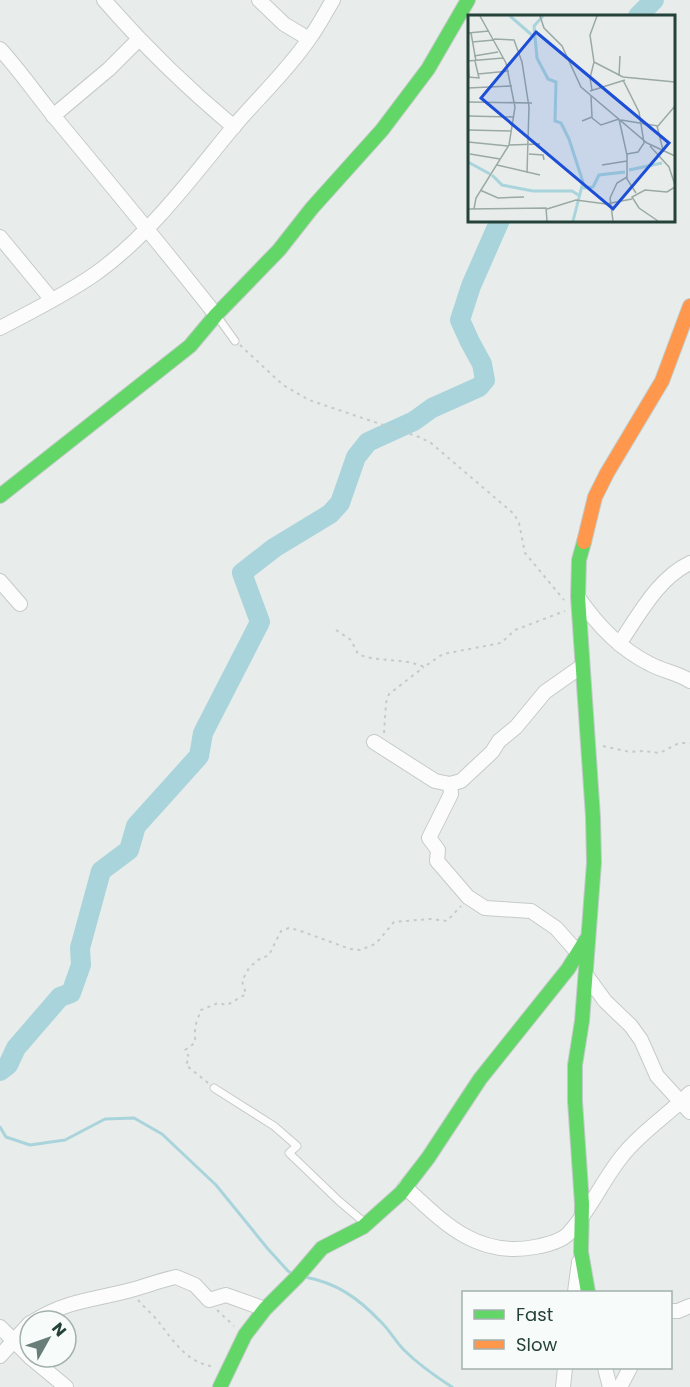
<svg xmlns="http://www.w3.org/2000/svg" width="690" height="1387" viewBox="0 0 690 1387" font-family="Poppins,sans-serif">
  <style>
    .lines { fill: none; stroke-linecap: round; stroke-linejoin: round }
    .stream { stroke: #a9d4db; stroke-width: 3 }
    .river { stroke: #a9d4db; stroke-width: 20 }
    .lane-casing { stroke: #c5cac8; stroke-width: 9 }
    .street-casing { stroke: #c5cac8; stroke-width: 16 }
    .fast-casing { stroke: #c3cbc8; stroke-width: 16 }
    .slow-casing { stroke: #c3cbc8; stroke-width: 16 }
    .path { stroke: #c3ccca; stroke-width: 2; stroke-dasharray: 3 4.5; stroke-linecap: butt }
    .lane { stroke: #fcfcfc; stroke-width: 7 }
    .street { stroke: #fcfcfc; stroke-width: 14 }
    .fast { stroke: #63d668; stroke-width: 14 }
    .slow { stroke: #ff974d; stroke-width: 14 }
    .inset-river { fill: none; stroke: #a9d4db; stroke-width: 3 }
    .inset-road { fill: none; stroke: #9aa9a4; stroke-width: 1.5 }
    .view { fill: #1d4ed8; fill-opacity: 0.15; stroke: #1d4ed8; stroke-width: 3 }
    .inset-edge { fill: none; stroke: #24423a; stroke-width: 3 }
  </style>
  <rect width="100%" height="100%" fill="#e8edeb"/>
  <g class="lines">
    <g class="stream">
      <path d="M0,1127L6,1137L30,1145L65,1140L105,1119L134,1118L162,1134L216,1185L268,1249L288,1271L293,1274"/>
      <path d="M305,1277C337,1283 358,1298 380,1321C389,1329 395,1341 404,1350C418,1364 435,1376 452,1387"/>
    </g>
    <g class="river">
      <path d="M638,16L654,0"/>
      <path d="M0,1071L8,1065L16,1048L60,997L71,993L81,965L80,948L101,871L129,850L136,826L199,756L203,733L260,622L242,573L274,548L330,514L340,503L356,457L368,442L414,421L432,408L479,387L485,380L482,364L470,342L460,320L471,286L500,220"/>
    </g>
    <defs>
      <g id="lane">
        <path d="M217,316L235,341"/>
        <path d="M214,1088L274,1126L297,1146L289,1153L339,1201L365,1223"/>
      </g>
      <g id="street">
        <path d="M104,0C144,46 187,88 234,127"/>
        <path d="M259,0L284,24L309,39"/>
        <path d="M0,49C21,72 38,97 57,120C111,185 164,249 216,315"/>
        <path d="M53,116L109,69L138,40"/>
        <path d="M0,237L52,300"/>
        <path d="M0,328C32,311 65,295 95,274C150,235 192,177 235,125C259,97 288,70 309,39C318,27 325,13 333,0"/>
        <path d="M0,581L20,604"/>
        <path d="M578,597C597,625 620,649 650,664C663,671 678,673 690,681"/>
        <path d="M619,644C639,615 658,578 690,563"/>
        <path d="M374,742L435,781L450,784L461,781L492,752L499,741L516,727L545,692L582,666"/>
        <path d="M450,784L451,794L429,838L438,850L437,861L468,897L485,908L531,911L556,928L579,954"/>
        <path d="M586,975L605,1001L631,1026L641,1040L657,1076L690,1112"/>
        <path d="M405,1187C444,1223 477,1258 535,1247C546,1245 560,1242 568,1234C590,1211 603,1179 623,1155C642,1131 668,1115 690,1093"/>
        <path d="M575,1292L579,1262"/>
        <path d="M670,1311H678L690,1306"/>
        <path d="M34,1321C68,1300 94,1300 131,1290C146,1286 161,1280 176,1277L195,1285L209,1300L226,1295L265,1309"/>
        <path d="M0,1327L30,1357"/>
        <path d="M0,1356L30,1323"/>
        <path d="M30,1357L66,1387"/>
        <path d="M605,1368L610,1387"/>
        <path d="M563,1387L565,1368"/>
        <path d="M620,1387L630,1368"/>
      </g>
      <g id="fast">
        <path d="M0,496L190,346L216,315L279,250L312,208L382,130L428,69L468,0"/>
        <path d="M584,542L579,560L578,597L593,817L594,863L582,1021L575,1065V1101L582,1204L581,1252L588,1292"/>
        <path d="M220,1387L245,1335L265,1309L298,1276L322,1248L363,1227L401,1193L428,1158L480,1079L568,969L586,940"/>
      </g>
      <path id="slow" d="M584,542L595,497L607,473L662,381L690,306"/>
    </defs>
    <use href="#lane" class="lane-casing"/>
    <use href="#street" class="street-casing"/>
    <use href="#fast" class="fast-casing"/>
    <use href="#slow" class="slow-casing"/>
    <g class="path">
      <path d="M240,345L283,385L309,400L419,437L431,443L514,514L519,523L525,553L564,600"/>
      <path d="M336,630L351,640L358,654C378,663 403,657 424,667L443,654L501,643L515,630L565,611"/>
      <path d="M384,733L386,703L389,694L424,667"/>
      <path d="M603,746L630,752L643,751L660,753L679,743H690"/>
      <path d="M208,1083L186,1065L189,1057L185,1050C197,1042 195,1043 195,1030C195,1024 199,1016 201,1010L218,1003L227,1005L246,994L242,981L249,968L258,960L269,955L281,931L289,928L298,930L350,949L360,950L373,945L379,940L394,922L429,919L447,921L461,906"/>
      <path d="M138,1300C144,1307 152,1314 158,1321C174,1342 187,1363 215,1367"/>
      <path d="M217,1310L234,1326"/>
    </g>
    <use href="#lane" class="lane"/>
    <use href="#street" class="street"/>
    <use href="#fast" class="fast"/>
    <use href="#slow" class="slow"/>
  </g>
  <g transform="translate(468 15)">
    <rect width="207" height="207" fill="#e8edeb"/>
    <path class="inset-river" d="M42,1L65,21M75,1L66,11L69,43L80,64L88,67L87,106L93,108L101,124L115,167L105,206M0,147L22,159M161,155L194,148M24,160L34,170L65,176H104L112,181M115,173L125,172L131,160L157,157"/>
    <path class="inset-road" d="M72,1L76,13L94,31L113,72L179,128L207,141M0,18L21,16M3,18L8,46M26,24L46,25L54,47L61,92L59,158M4,27L26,25M6,41L30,37M126,47L155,62L207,67M10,59L41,56M151,61L152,41M0,62L11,63L7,46M1,62L0,46L35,43M155,65L171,97L176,128L170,137L159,139M0,73L44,71M124,75L122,63L126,47L122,20L129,1M122,76L157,65M0,87L64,88M0,101L46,102M124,103L133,110L151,104M151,104L159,140V164L168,178M153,105L190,111L207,91M114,106L124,102L123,81M189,111L195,135M0,115L43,116M0,127L40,131M41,130L72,129M182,131L201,152L207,170M2,139L32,144M61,139L75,140L76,145M29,150L72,160M134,150L159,146M12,175L30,183L56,182M0,194L78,193L79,206M6,194L8,183L41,130L47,92L38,48L12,1M79,194L108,185L138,189L164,184M145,206L142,183L149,168L159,162M190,206L171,193L164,182L177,175L199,177L207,172"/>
    <path class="view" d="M68,17L201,128L145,194L13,83Z"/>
    <rect width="207" height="207" class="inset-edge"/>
  </g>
  <rect x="462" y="1291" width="210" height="78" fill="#f7fbf9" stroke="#a3b1ad" stroke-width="1.5"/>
  <rect x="474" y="1310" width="30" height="9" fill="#63d668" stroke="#a3b1ad" stroke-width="1.5"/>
  <text x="516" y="1321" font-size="18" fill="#24423a">Fast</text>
  <rect x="474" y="1340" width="30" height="9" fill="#ff974d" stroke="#a3b1ad" stroke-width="1.5"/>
  <text x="516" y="1351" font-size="18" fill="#24423a">Slow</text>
  <g transform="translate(48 1339) rotate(50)"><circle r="28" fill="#f7fbf9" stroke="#a3b1ad" stroke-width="1.5"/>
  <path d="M0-4.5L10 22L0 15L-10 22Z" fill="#697e78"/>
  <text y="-9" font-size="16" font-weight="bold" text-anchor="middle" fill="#24423a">N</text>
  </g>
</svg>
